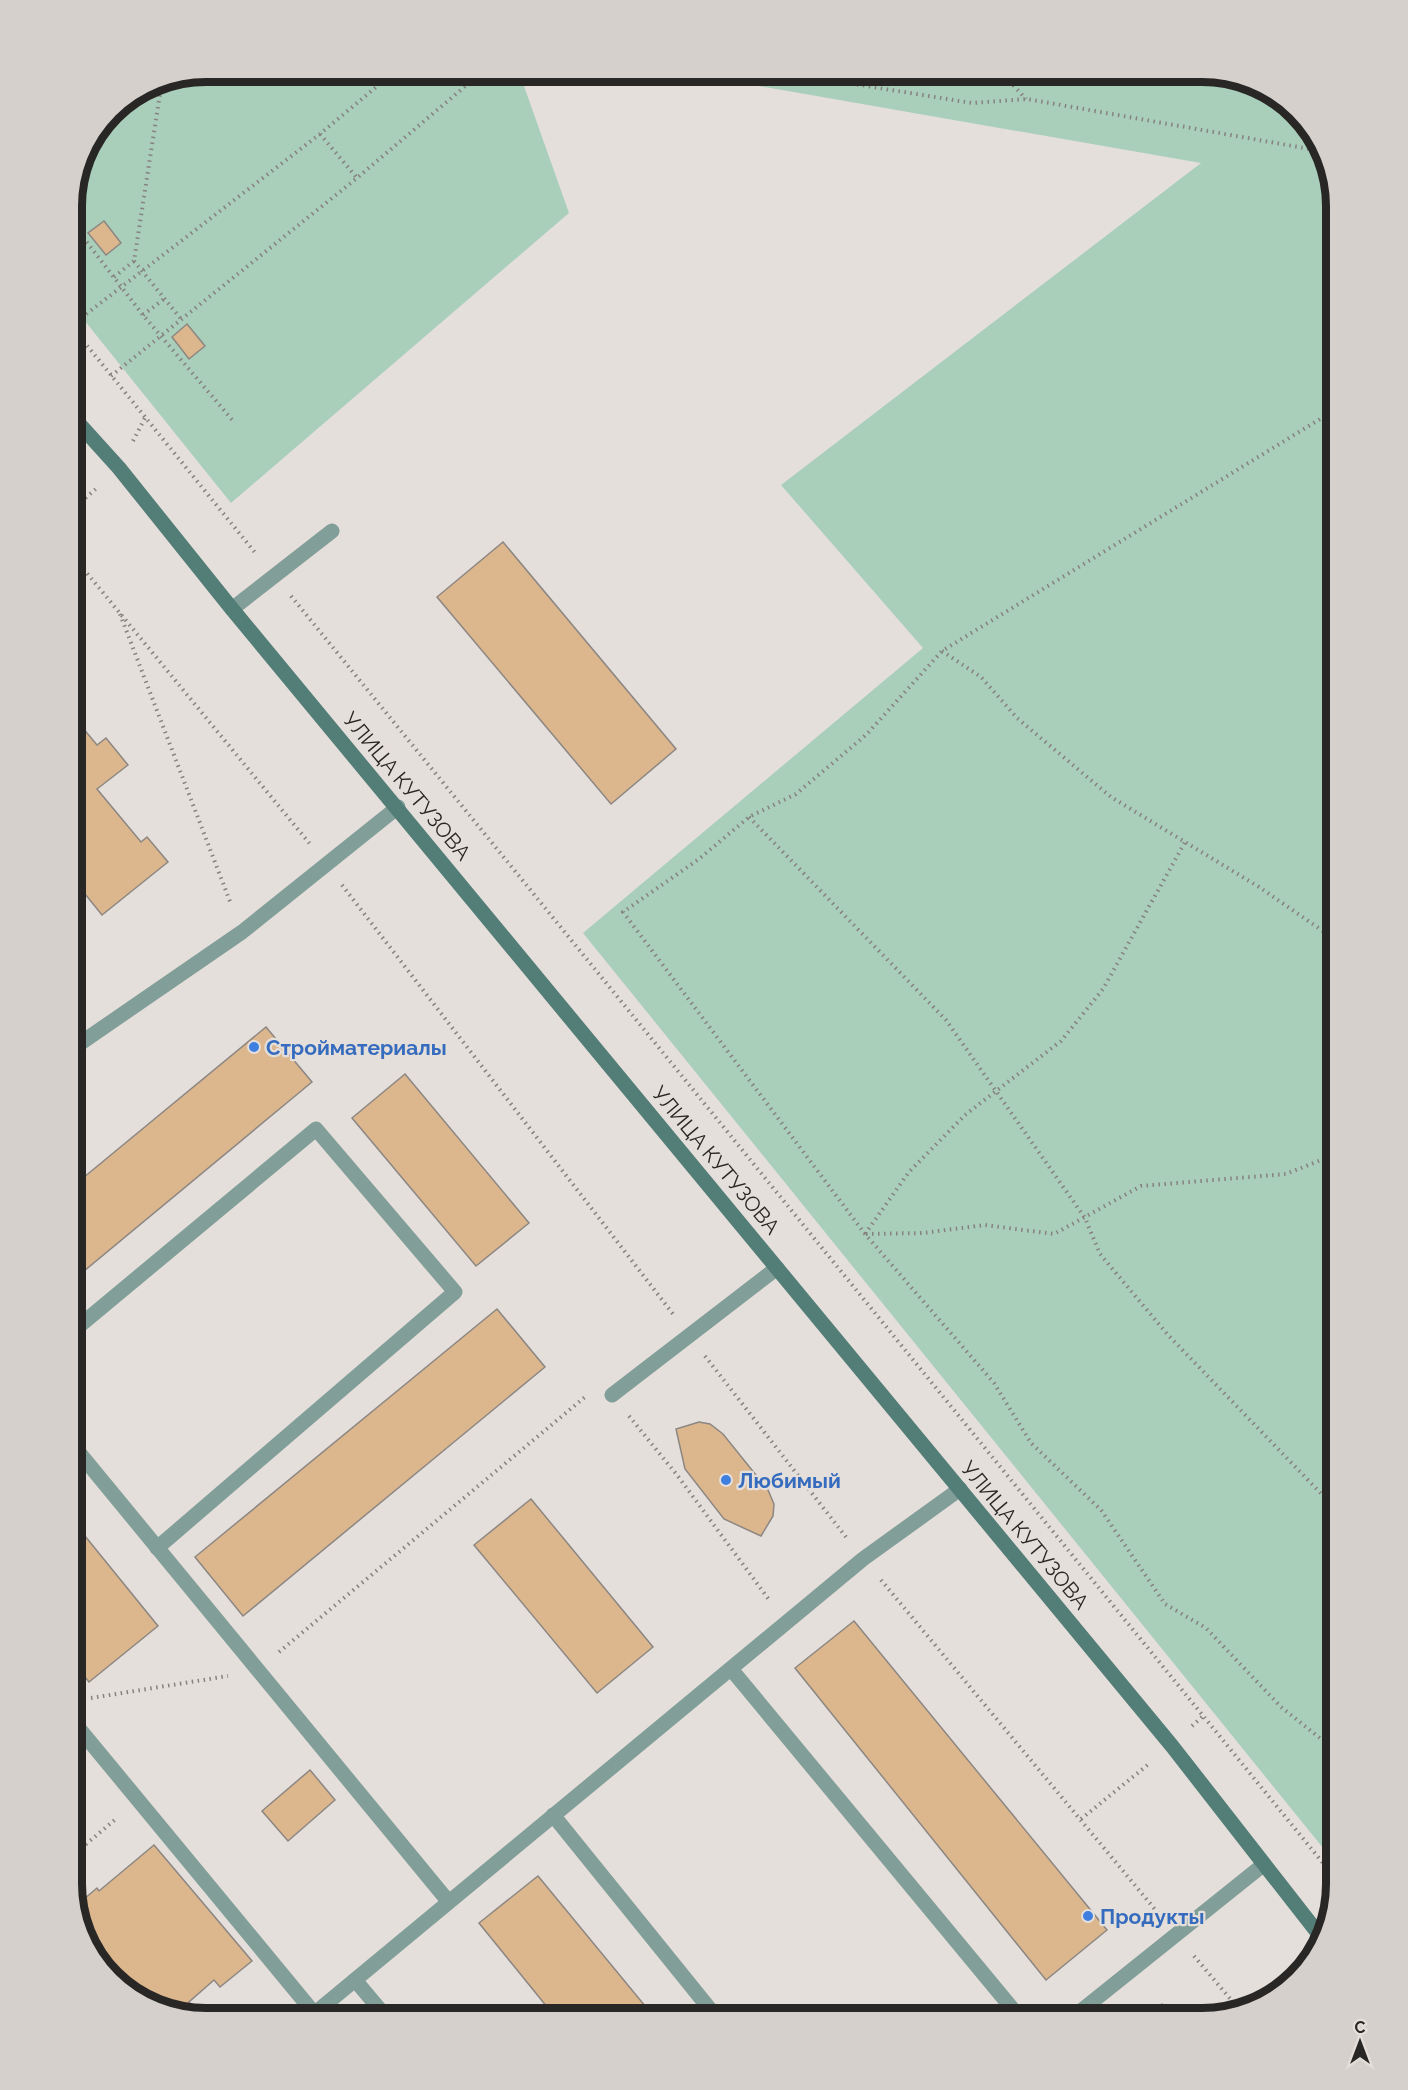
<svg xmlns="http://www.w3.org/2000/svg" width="1408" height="2090" viewBox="0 0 1408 2090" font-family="Raleway,sans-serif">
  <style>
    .green { fill: #a9cfba }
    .building { fill: #dcb68d; stroke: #8c8783; stroke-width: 1.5 }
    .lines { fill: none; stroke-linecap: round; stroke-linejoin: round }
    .path { stroke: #86827f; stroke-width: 4; stroke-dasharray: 1.5 4.5; stroke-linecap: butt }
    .lane { stroke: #829e99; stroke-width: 15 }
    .secondary { stroke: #537d77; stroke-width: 15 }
    .shop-dot { fill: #3f7fe0; stroke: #e5dfdb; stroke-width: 2 }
    .labels { text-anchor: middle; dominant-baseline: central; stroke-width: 4.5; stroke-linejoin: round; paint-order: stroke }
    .street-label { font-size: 21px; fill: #292725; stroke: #e5dfdb }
    .shop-label { font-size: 21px; font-weight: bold; fill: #366cbe; stroke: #e5dfdb; text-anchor: start }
    .rim { fill: none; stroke: #292725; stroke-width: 8 }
  </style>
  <rect width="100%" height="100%" fill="#e5dfdb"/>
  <g class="green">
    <path d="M207,72H519L569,213L231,503L72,305V198L82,155L112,111L156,82Z"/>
    <path d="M678,72H1210L1269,90L1318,140L1336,207V1864L583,933L923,648L781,485L1201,163Z"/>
  </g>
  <g class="building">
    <path d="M104,221L121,243L106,255L88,233Z"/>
    <path d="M187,324L205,346L189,359L172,337Z"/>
    <path d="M503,542L676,749L611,804L437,597Z"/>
    <path d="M72,715L97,745L106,738L128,765L97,789L141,842L147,837L168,862L102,915L72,878Z"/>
    <path d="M266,1027L312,1082L72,1281V1187Z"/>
    <path d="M405,1074L529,1223L476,1266L352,1118Z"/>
    <path d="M497,1309L545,1367L243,1616L195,1557Z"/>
    <path d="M699,1422L710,1424L723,1434L768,1490L774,1504L773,1516L761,1536L724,1519L685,1469L676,1429Z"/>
    <path d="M531,1499L653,1647L597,1693L474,1545Z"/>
    <path d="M72,1520L158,1626L89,1682L72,1661Z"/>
    <path d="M854,1621L1107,1930L1046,1980L795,1668Z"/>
    <path d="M310,1770L335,1800L288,1841L262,1811Z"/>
    <path d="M154,1845L252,1961L220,1987L214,1980L189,2002L191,2005L183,2012L132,1995L89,1944L94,1940L84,1928L78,1904L97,1888L99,1891Z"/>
    <path d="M538,1876L655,2018H556L479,1923Z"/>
    <path d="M1162,2004L1174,2018H1144Z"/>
  </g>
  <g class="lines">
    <g class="path">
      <path d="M780,72L972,103L1027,99L1321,151"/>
      <path d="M1001,72L1026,99"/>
      <path d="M320,134L357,178"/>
      <path d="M72,223L143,315L234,422"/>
      <path d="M134,261L181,319"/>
      <path d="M114,277L134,261L162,81"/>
      <path d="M143,315L164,299"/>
      <path d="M72,325L320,134L394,72"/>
      <path d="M72,327L257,555"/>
      <path d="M111,376L357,178L482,72"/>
      <path d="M1325,416L942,651L867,734L796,794L749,817L699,859L623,912L865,1234L994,1383L1031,1443L1101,1510L1165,1604L1206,1628L1281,1707L1336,1751"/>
      <path d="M133,441L145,418"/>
      <path d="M1336,456L1325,416L1336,322"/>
      <path d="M72,510L98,487"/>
      <path d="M72,555L310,844"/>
      <path d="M291,596L1336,1879"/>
      <path d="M120,614L231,904"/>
      <path d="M942,651L981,677L1017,718L1111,797L1259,887L1336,940"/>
      <path d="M749,817L946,1020L1085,1218L1100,1254L1168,1335L1336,1509"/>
      <path d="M342,885L673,1314"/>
      <path d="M865,1234L909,1172L965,1115L1061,1041L1103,989L1185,842"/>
      <path d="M866,1234L923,1233L985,1225L1054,1234L1141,1186L1286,1174L1336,1154"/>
      <path d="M705,1356L846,1537"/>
      <path d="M629,1416L677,1475L770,1601"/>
      <path d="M881,1580L1158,1913"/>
      <path d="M279,1652L585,1397"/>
      <path d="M91,1698L228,1676"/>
      <path d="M1192,1726L1203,1716"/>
      <path d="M1081,1819L1150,1763"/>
      <path d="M72,1856L117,1818"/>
      <path d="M1194,1956L1238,2008"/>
    </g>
    <g class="lane">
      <path d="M232,609L332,531"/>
      <path d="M72,1049L242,932L398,807"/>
      <path d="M72,1332L316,1129L455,1292L157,1548"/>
      <path d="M612,1395L777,1268"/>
      <path d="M72,1444L448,1901"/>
      <path d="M731,1669L1020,2018"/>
      <path d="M72,1720L314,2013"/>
      <path d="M553,1815L717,2018"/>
      <path d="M355,1980L387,2018"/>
      <path d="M309,2018L863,1559L960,1489"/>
      <path d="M1072,2018L1263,1865"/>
    </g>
    <path class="secondary" d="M72,416L119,468L232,609L1172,1746L1321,1937"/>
  </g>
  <g class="shop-dot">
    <circle cx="254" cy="1047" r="6"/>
    <circle cx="726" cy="1480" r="6"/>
    <circle cx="1088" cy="1916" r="6"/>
  </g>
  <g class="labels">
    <g class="street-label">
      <text transform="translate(407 786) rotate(50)">УЛИЦА КУТУЗОВА</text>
      <text transform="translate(716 1160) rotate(50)">УЛИЦА КУТУЗОВА</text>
      <text transform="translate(1025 1535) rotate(50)">УЛИЦА КУТУЗОВА</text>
    </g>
    <g class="shop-label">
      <text x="266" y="1047">Стройматериалы</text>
      <text x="738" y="1480">Любимый</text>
      <text x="1100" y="1916">Продукты</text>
    </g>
  </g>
  <path d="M0 0H1408V2090H0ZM206 82H1202A124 124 0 0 1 1326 206V1884A124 124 0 0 1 1202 2008H206A124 124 0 0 1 82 1884V206A124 124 0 0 1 206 82Z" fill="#d6d0cc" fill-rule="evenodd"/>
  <path class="rim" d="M206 82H1202A124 124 0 0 1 1326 206V1884A124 124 0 0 1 1202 2008H206A124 124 0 0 1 82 1884V206A124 124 0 0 1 206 82Z"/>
  <g transform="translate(1360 2042)" stroke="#e5dfdb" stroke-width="4.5" paint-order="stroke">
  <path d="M0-4.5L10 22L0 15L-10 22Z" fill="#292725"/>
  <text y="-9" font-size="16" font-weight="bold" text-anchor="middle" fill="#292725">С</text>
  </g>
</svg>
